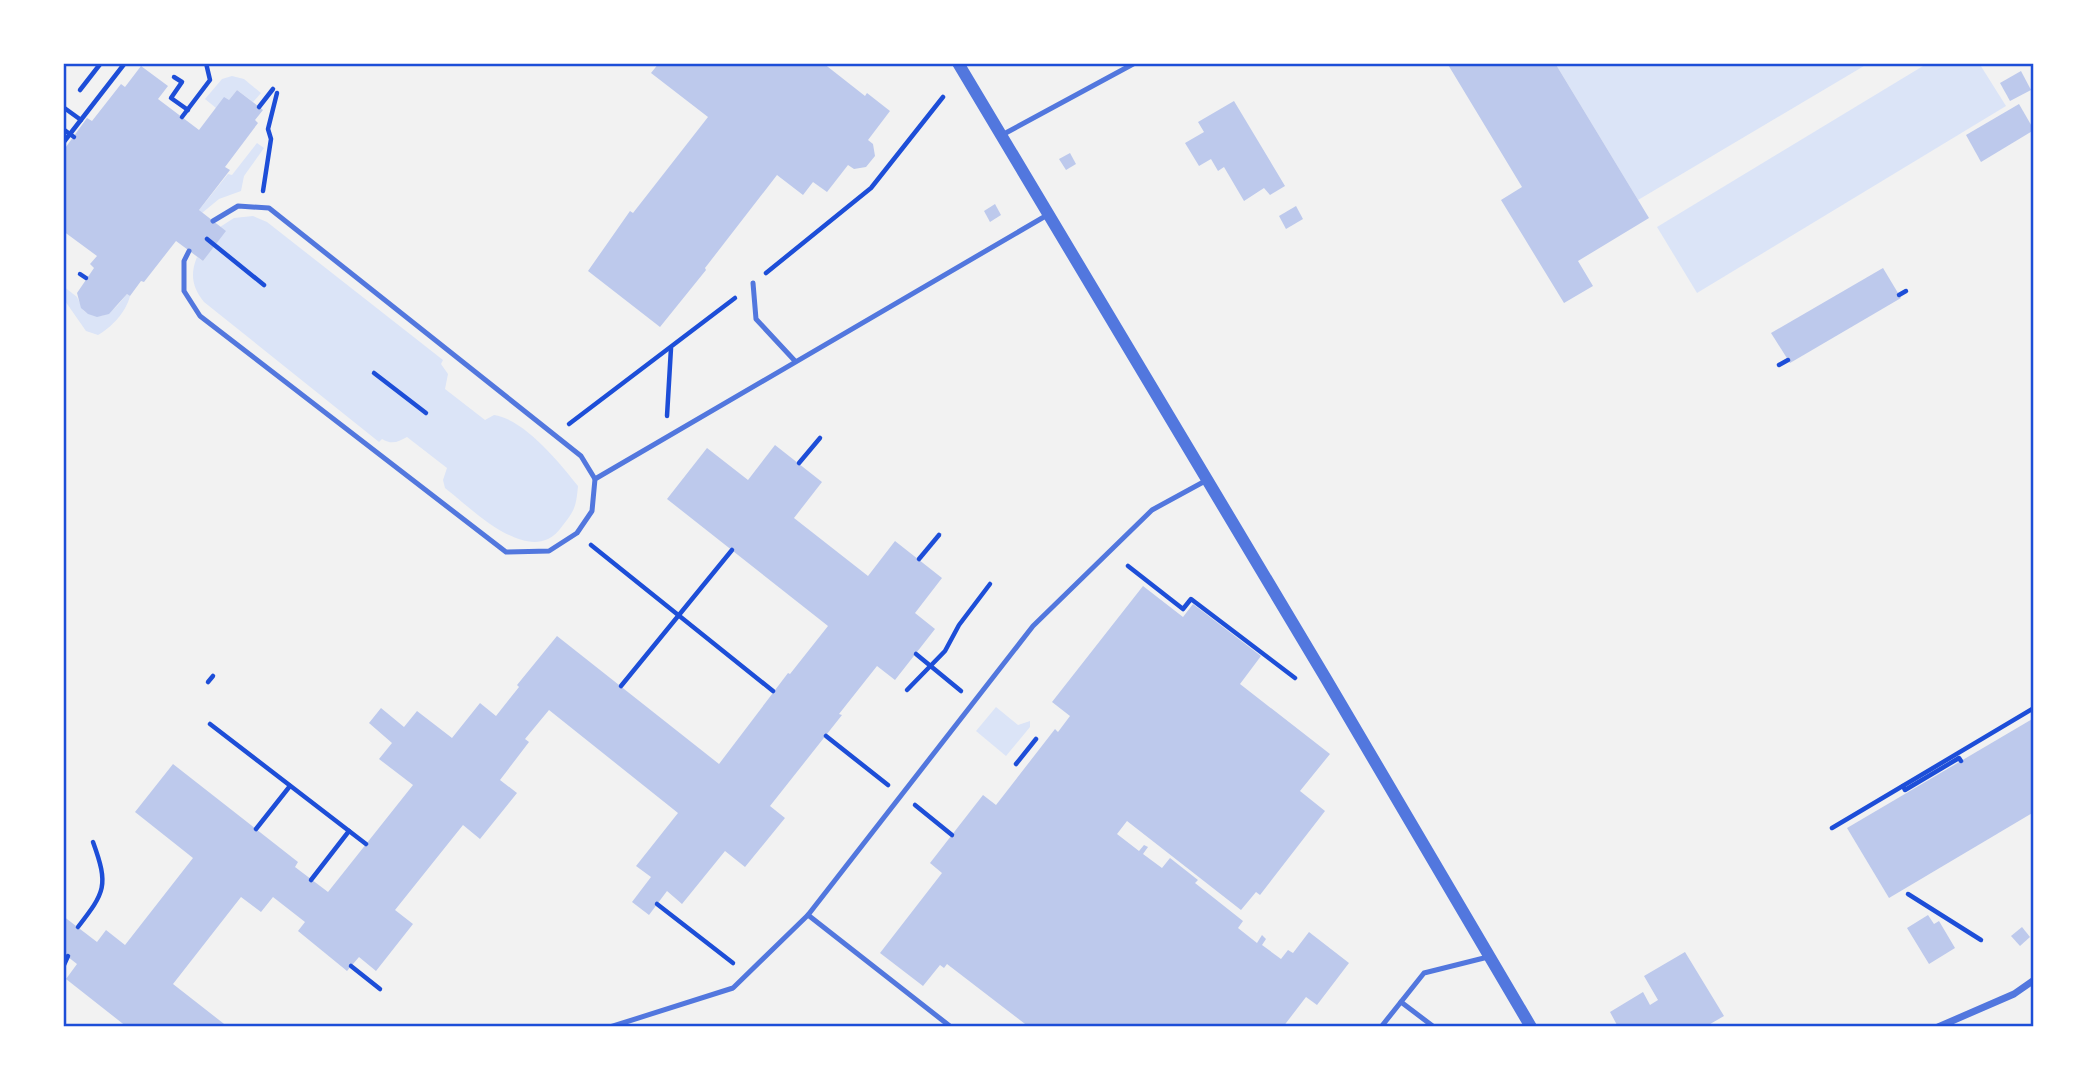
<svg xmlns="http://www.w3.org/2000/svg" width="2097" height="1090" viewBox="0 0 2097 1090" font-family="'PT Serif',serif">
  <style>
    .green { fill: #dbe4f7 }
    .building { fill: #bdc9ec }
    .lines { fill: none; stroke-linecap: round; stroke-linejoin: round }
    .path { stroke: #1d4ed8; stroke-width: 4.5 }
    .service { stroke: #5277de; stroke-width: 5 }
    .minor { stroke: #5277de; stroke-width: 7 }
    .tertiary { stroke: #5277de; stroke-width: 12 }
    .neatline { fill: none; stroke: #1d4ed8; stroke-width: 2.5 }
  </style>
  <rect width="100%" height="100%" fill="#f2f2f2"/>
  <g class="green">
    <path d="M1555,63H1869L1638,200Z"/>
    <path d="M1928,63H1979L2006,106L1697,293L1657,227Z"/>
    <path d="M232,76L244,79L261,93L253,102L237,90L229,100L216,108L205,99L222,79Z"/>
    <path d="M257,143L264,148L244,176L241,191L219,199L202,213L199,210L228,174L232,175Z"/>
    <path d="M253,216L267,222L443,360L441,364L448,374L445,389L485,420L494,415C524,419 560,463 578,486C576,509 574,511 560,529C529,568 471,508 445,488L443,480L447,468L407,437C398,442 392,445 382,439L379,442L204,302C192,287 190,274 197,257L203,261L225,231L220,227L234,218Z"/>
    <path d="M63,286L77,297L84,311C104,324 115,309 127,294L130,296C126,312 112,327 98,335L86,331L63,298Z"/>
    <path d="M996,707L1018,725L1030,721V727L1006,756L976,731Z"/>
  </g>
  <g class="building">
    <path d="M659,63H823L865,96L867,93L890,111L868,140L873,144L875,156L866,167L854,169L848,165L827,192L813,182L803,195L777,175L705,268L706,270L660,327L588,271L630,211L633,213L708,117L651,73Z"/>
    <path d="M1447,63H1555L1649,218L1578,261L1593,286L1564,303L1501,200L1522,187Z"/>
    <path d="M141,66L168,86L158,99L199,130L224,97L229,100L237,90L263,110L255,120L258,123L225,167L230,170L199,210L226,231L203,261L176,241L144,282L141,281L130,296L127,294L109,314L97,317L88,314L81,308L77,293L94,268L90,264L97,256L63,231V151L87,118L92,121L121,84L125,87Z"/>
    <path d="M2021,71L2031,90L2010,101L2000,83Z"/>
    <path d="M1234,101L1285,186L1270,195L1264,188L1244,201L1224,167L1218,171L1211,159L1199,166L1185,143L1204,132L1198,122Z"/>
    <path d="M2019,104L2034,130L1981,162L1966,135Z"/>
    <path d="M1070,153L1076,164L1066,170L1059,159Z"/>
    <path d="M995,204L1001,215L990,222L984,211Z"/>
    <path d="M1296,206L1303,219L1286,229L1279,216Z"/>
    <path d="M1883,268L1901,298L1790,363L1771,333Z"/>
    <path d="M775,445L822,482L794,518L868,576L895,541L942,578L915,613L935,629L895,680L877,666L839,714L842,715L770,806L785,818L745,867L725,851L682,904L667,891L649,915L632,902L651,877L636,866L678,813L549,710L525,739L529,742L500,780L517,793L480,839L463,825L395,910L413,924L376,971L359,957L347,971L298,931L305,922L273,897L261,912L241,897L173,984L228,1027H127L66,979L77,964L63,953V916L97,942L106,930L125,945L193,858L135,812L173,764L298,862L295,867L328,892L413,785L379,759L392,743L369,723L381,708L404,727L417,711L452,738L480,703L496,716L519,687L517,685L557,636L719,764L788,673L790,674L828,626L667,499L707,448L748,480Z"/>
    <path d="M1143,586L1183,617L1193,604L1261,656L1240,684L1330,754L1300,791L1325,811L1260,895L1256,892L1241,910L1127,821L1117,834L1139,851L1144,845L1148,847L1143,854L1162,868L1170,858L1198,880L1195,883L1243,921L1238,928L1257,943L1262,935L1266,939L1262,945L1281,959L1288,950L1293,953L1309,932L1349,963L1317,1005L1306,997L1283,1027H1029L947,964L944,968L940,965L923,986L880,953L942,873L930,863L983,795L996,805L1055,729L1058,732L1070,716L1052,702Z"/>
    <path d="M2034,718V812L1889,898L1847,828Z"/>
    <path d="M1928,915L1934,924L1939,921L1955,948L1929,964L1907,928Z"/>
    <path d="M2022,927L2030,937L2020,946L2011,936Z"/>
    <path d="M1685,952L1724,1016L1705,1027H1613L1617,1025L1610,1012L1643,992L1650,1005L1658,1000L1644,976Z"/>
  </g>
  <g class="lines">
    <g class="path">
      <path d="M174,77L182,82L171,98L188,110"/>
      <path d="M80,90L101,63"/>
      <path d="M63,107L81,120"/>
      <path d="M259,107L273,89"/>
      <path d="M182,117L210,80L206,63"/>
      <path d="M63,129L74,137"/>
      <path d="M63,143L125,63"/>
      <path d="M263,191L271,139L268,129L277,93"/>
      <path d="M207,239L264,285"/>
      <path d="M766,273L871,188L943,97"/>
      <path d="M80,274L86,278"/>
      <path d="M1899,295L1906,291"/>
      <path d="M1779,365L1788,360"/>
      <path d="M374,373L426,413"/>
      <path d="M667,416L671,348"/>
      <path d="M569,424L735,298"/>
      <path d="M799,463L820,438"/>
      <path d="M591,545L773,691"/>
      <path d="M919,559L939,535"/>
      <path d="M1128,566L1183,609L1191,599L1295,678"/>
      <path d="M916,654L961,691"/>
      <path d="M208,682L213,676"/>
      <path d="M621,686L732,550"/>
      <path d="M907,690L945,651L959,625L990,584"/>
      <path d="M210,724L366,844"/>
      <path d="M826,736L888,785"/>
      <path d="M1016,764L1036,739"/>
      <path d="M1903,786L1905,790L1959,758L1961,761"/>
      <path d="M915,805L952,835"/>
      <path d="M1832,828L2034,708"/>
      <path d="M256,829L290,786"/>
      <path d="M311,880L349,831"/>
      <path d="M1908,894L1981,940"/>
      <path d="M657,904L733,963"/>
      <path d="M78,927C105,892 109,886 93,842"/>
      <path d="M351,966L380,989"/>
      <path d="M63,967L68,956"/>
    </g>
    <g class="service">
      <path d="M1002,135L1135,63"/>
      <path d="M213,221L238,206L269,208L581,456L595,479"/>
      <path d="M189,251L184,261V291L200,316L506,552L549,551L577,533L592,511L595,479L1049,214"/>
      <path d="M753,283L756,319L795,361"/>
      <path d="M808,915L951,1027"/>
      <path d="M1401,1002L1434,1027"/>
      <path d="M610,1027L733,988L808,915L1033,626L1152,510L1207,480"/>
      <path d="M1381,1027L1424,973L1488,957"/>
    </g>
    <path class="minor" d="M1938,1027L2014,994L2034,980"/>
    <path class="tertiary" d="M958,63L1325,677L1531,1027"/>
  </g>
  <rect width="2097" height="1090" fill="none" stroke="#ffffff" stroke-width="130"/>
  <rect x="65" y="65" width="1967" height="960" class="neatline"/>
</svg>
